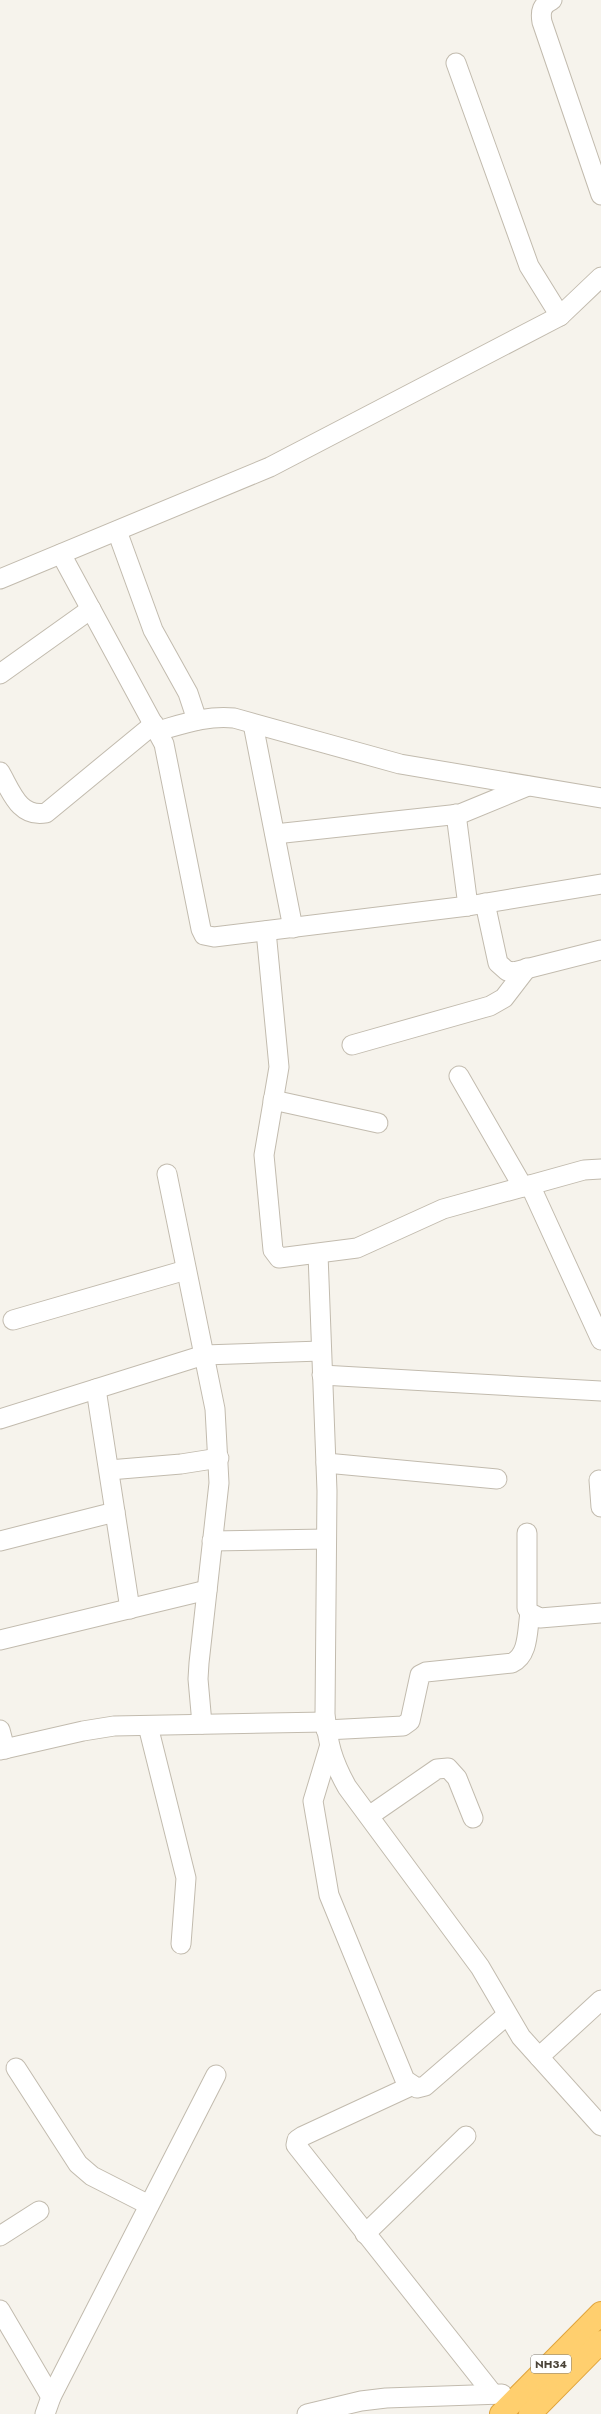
<svg xmlns="http://www.w3.org/2000/svg" width="601" height="2414" viewBox="0 0 601 2414" font-family="Jost,sans-serif">
  <style>
    .lines { fill: none; stroke-linecap: round; stroke-linejoin: round }
    .minor-casing { stroke: #c2bbae; stroke-width: 21 }
    .highway-casing { stroke: #e0a43c; stroke-width: 24 }
    .minor { stroke: #fff; stroke-width: 19 }
    .highway { stroke: #ffcf6e; stroke-width: 22 }
    .labels { text-anchor: middle; dominant-baseline: central; stroke-width: 3; stroke-linejoin: round; paint-order: stroke }
    .shield { fill: #fff; stroke: #817c74; stroke-width: 1 }
    .shield-label { font-size: 11px; font-weight: bold; fill: #4b4439 }
  </style>
  <rect width="100%" height="100%" fill="#f6f3ec"/>
  <g class="lines">
    <defs>
      <g id="minor">
        <path d="M552,0C542,5 540,11 542,22L601,195"/>
        <path d="M456,63L529,266L560,316"/>
        <path d="M117,531L153,630L188,693L197,720"/>
        <path d="M61,554L164,744L201,929L204,935L214,937L468,906L601,884"/>
        <path d="M0,579L270,467L560,316L601,277"/>
        <path d="M0,674L91,609"/>
        <path d="M253,724L293,928"/>
        <path d="M158,731C183,724 208,715 234,718L400,764L601,798"/>
        <path d="M0,772C11,791 19,818 46,813L154,724"/>
        <path d="M456,814L468,906"/>
        <path d="M275,834L460,814L528,786"/>
        <path d="M485,903L498,963L507,971L514,972L601,950"/>
        <path d="M266,931L279,1067L264,1155L273,1250L279,1258L357,1248L443,1209L584,1170L601,1169"/>
        <path d="M352,1045L490,1006L504,998L527,968"/>
        <path d="M459,1076L523,1187"/>
        <path d="M273,1100L378,1123"/>
        <path d="M167,1174L215,1409L219,1483L199,1663L198,1679L202,1724"/>
        <path d="M530,1185L601,1340"/>
        <path d="M318,1254L327,1491L325,1714C328,1744 332,1760 347,1787L480,1967L521,2037L601,2126"/>
        <path d="M13,1320L186,1270"/>
        <path d="M322,1375L601,1391"/>
        <path d="M96,1389L130,1609"/>
        <path d="M0,1419L204,1355L321,1351"/>
        <path d="M326,1463L497,1479"/>
        <path d="M109,1470L181,1464L219,1458"/>
        <path d="M599,1480L601,1507"/>
        <path d="M527,1533V1608L530,1613L540,1618L601,1613"/>
        <path d="M0,1541L115,1512"/>
        <path d="M212,1541L326,1539"/>
        <path d="M0,1640L207,1590"/>
        <path d="M148,1726L186,1878L181,1944"/>
        <path d="M0,1730L5,1749"/>
        <path d="M326,1730L403,1726L410,1721L420,1675L426,1672L512,1663C529,1655 527,1631 530,1613"/>
        <path d="M329,1748L313,1801L329,1895L405,2080L417,2088L425,2086L507,2015"/>
        <path d="M0,1750L83,1731L114,1726L326,1722"/>
        <path d="M369,1816L437,1769L448,1768L457,1778L473,1818"/>
        <path d="M539,2057L601,2000"/>
        <path d="M16,2068L78,2164L92,2176L149,2205"/>
        <path d="M411,2086L303,2136L297,2140L296,2145L493,2394"/>
        <path d="M365,2234L466,2136"/>
        <path d="M0,2236L39,2211"/>
        <path d="M0,2310L51,2397"/>
        <path d="M45,2414L51,2397L216,2075"/>
        <path d="M307,2414L361,2401L386,2398L502,2394"/>
      </g>
      <g id="highway">
        <path d="M501,2414L601,2313"/>
        <path d="M530,2414L601,2342"/>
      </g>
    </defs>
    <use href="#minor" class="minor-casing"/>
    <use href="#highway" class="highway-casing"/>
    <use href="#minor" class="minor"/>
    <use href="#highway" class="highway"/>
  </g>
  <g class="labels">
    <rect class="shield" x="531" y="2355" width="40" height="18" rx="3"/>
    <g class="shield-label">
      <text x="551" y="2364">NH34</text>
    </g>
  </g>
</svg>
